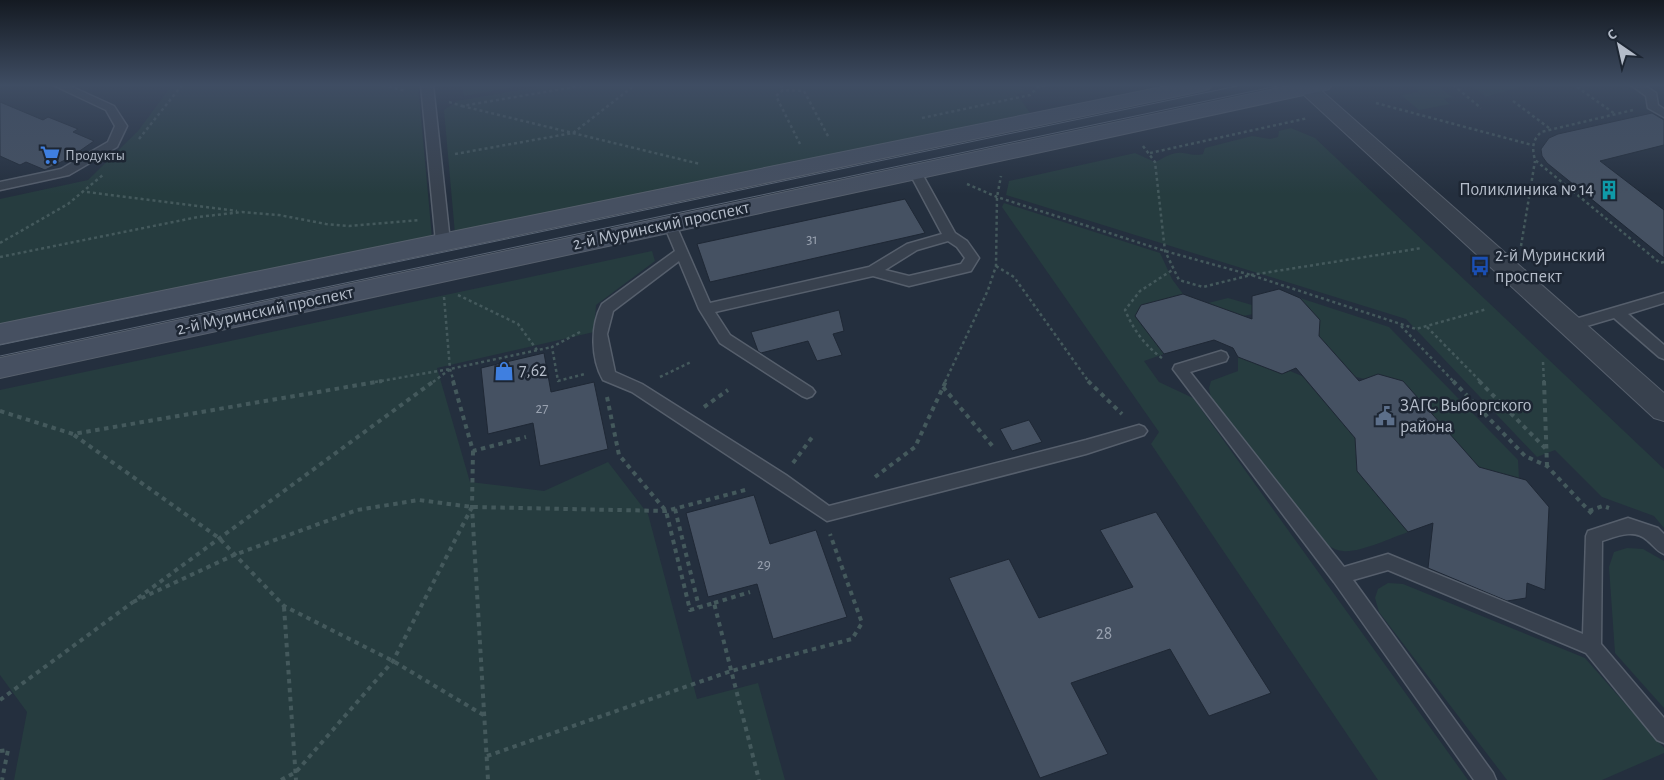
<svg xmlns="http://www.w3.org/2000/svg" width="1664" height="780" viewBox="0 0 1664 780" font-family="'Alegreya Sans',sans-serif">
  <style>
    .green { fill: #263c3f }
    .building { fill: #455162; stroke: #1f2835 }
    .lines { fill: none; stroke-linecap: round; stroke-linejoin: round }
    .service-casing { stroke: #565f6c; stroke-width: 3 }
    .tertiary-casing { stroke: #565f6c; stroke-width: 2 }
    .secondary-casing { stroke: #565f6c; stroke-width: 2 }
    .path-far1 { stroke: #44595c; stroke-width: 2.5; stroke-dasharray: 3 3; stroke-linecap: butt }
    .path { stroke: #44595c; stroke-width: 4; stroke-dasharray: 4.5 4.5; stroke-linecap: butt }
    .service { fill: #38414e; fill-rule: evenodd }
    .tertiary { fill: #38414e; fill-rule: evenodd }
    .secondary { fill: #465061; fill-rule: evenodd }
    .tram { stroke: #5a6575; stroke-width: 1 }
    .labels { text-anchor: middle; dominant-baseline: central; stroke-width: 5; stroke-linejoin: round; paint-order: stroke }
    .far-poi-label { font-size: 15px; fill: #b4bcc9; stroke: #1d2633; text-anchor: start }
    .number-label { font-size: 15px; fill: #98a1af }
    .poi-label { font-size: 18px; fill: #b4bcc9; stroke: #1d2633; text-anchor: start }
    .street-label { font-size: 18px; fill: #b4bcc9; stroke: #1d2633 }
    .near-number-label { font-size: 18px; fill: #98a1af }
  </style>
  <rect width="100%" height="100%" fill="#242f3e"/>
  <g class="green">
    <path d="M172,85H418L432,238L0,326V199L88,180L138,131Z"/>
    <path d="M462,85H526L464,96Z"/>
    <path d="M548,85H1024L1020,86L1024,92L1017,94L1030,113L455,234L444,110L457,101Z"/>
    <path d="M1429,85H1437L1452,97L1444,99L1450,104L1419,110L1401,95L1418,92L1415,88Z"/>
    <path d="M1475,85H1520L1522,86L1486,97L1472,86Z"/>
    <path d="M1291,128L1315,138L1664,469V528L1654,516L1602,497L1555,450L1537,457L1406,319L1006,195L1009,181L1135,153L1155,162C1164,158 1173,151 1183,153C1191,154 1195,156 1203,154L1205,148L1252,136L1270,139L1278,137L1279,131Z"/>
    <path d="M1004,203L1160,253L1172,279L1183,294L1135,316L1164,354L1144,361L1159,382L1193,398L1468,780H1378L1151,444L1159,432L1002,207Z"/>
    <path d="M652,251L655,261L596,305L594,332L437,368L470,482L544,491L608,462L648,514L697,699L758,683L785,780H14L27,712L0,675V390Z"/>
    <path d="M1228,298L1252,305L1253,314L1243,316L1208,303Z"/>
    <path d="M1300,298L1389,327L1518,460L1519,479L1479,467L1403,381L1378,374L1365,379L1356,377L1319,336L1320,320Z"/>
    <path d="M1238,357L1282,374L1290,371L1302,376L1366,451L1356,455L1357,471L1408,532C1391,538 1359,553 1343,551C1333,550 1326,544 1319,538L1211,398L1209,388L1211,381L1238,371Z"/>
    <path d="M1627,548L1643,549L1664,561V708L1615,653L1609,567L1614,552Z"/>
    <path d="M1388,583L1403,584L1585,658L1664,748V753L1602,780H1507L1379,612L1375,598L1378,589Z"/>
  </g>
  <g class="building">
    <path d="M0,102L43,120L48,117L78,129L73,132L94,141L71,157L45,170L26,162L20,165L0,156Z"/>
    <path d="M1652,113L1664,120V145L1600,161L1664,210V258L1547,163L1542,156L1541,149L1549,138L1558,134Z"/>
    <path d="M905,199L925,233L710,282L697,244Z"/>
    <path d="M1279,289L1300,298L1320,320L1319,336L1359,381L1378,374L1403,381L1479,467L1526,480L1549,507L1545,590L1527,583L1526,598L1507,601L1428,568L1433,523L1408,532L1357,471L1355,438L1296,368L1282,374L1238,357L1233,348L1214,340L1164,354L1135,316L1141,305L1183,294L1252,319V296Z"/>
    <path d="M839,310L844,331L833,334L842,355L817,361L808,341L761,353L758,351L751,332Z"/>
    <path d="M544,353L551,392L594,382L608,449L540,466L533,423L488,434L481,368Z"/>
    <path d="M1029,420L1042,442L1012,451L1000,429Z"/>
    <path d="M754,495L770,544L816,530L847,617L773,639L757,584L708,597L686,513Z"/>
    <path d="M1156,512L1271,693L1209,716L1170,649L1071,683L1108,754L1040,778L949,578L1009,559L1039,618L1133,587L1100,530Z"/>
  </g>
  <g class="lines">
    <defs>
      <g id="service">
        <path d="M53,85H68L114,106L127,126L117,147L69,175L0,190V182L61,169L108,142L115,126L106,110Z"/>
        <path d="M421,85H433L450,242L448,245H438L436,242Z"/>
        <path d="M1631,85H1644L1656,93L1658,105L1664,109V117L1648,108L1646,96Z"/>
        <path d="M915,168L921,172L955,233L967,241L979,258L971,271L909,286L873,276L715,312L730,335L812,388L815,392L812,396L807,398L802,396L720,343L699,309L679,261L613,311L607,334L615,372L642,384L786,475L829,506L1086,440L1139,425L1144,427L1147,431L1144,435L1086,454L827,521L632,392L603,380C591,359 590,326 602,304L675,251L664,225L665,222H675L676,225L710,303L869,267L907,244L942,234L909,172ZM948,241L957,247L965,258L961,264L909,276L885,270L917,250Z"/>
        <path d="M1664,293V303L1628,314L1664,345V359L1659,357L1614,318L1570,331L1565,330L1563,326L1565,322Z"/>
        <path d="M1221,351L1226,353L1228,357L1226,361L1190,372L1344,567L1388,554L1583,634L1586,536L1588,531L1628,518L1658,528L1664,534V554C1657,551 1654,546 1648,541C1635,528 1617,536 1602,541L1601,644L1664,718V743L1657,740L1586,653L1388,570L1353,580L1493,773L1496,780H1474L1334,582L1173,369L1175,365Z"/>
      </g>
      <path id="tertiary" d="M1293,85H1315L1664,393V421L1654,418Z"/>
      <g id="secondary">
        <path d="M1172,85H1212L1209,89L1202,91L0,344V324Z"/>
        <path d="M1293,85H1332L1329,89L1322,91L0,378V358Z"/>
      </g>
    </defs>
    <use href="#service" class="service-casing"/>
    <use href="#tertiary" class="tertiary-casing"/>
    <use href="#secondary" class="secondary-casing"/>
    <g class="path-far1">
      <path d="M383,85L406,91"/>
      <path d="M781,85L783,90"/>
      <path d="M1453,85L1481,108"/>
      <path d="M1577,87L1615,114"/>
      <path d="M1513,101L1549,128"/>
      <path d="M449,102L462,106L587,85"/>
      <path d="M1376,103L1532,145"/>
      <path d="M462,106L700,164"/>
      <path d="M1633,110L1541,132C1532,141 1532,148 1535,160L1660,263L1664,262"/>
      <path d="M922,118L1030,95L1038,87L1045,85"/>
      <path d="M139,139L182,85"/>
      <path d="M800,144L776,96L783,90L804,91L829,138"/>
      <path d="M1143,146L1155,162L1165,251L1179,280L1203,287L1251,275L1422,248"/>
      <path d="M1150,153L1308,118"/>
      <path d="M455,154L573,133L635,85"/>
      <path d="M967,184L997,197L1165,251L1251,275L1416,329L1487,309"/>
      <path d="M87,192L237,211"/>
      <path d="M0,243L68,204L104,174"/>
      <path d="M1521,246L1535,161"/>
      <path d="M0,257L198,217L242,212L279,215L326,224L349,226L419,220"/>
      <path d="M996,266L1014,277L1089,382"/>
      <path d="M458,295L518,324L537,350"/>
      <path d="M444,297L450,369L454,382"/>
      <path d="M1401,326L1454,382"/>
      <path d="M1427,327L1481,382"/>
      <path d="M580,332L552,347L558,381L585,374"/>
      <path d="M1162,358C1145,346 1133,329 1125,310L1140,291L1174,269"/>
      <path d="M1543,362L1544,382"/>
      <path d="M660,377L691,362"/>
      <path d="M375,382L450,369L552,347"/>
      <path d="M433,382L449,370"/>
      <path d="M945,382L988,290L996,266L997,197L1001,176"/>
    </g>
    <g class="path">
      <path d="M453,381L473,451L526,437"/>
      <path d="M1088,381L1122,414"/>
      <path d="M1453,381L1525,456L1547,466L1593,515"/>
      <path d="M1479,381L1546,449"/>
      <path d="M1544,381L1547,466"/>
      <path d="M943,387L995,449"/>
      <path d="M607,397L619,455L666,511L690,610L714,603L759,780"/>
      <path d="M704,407L728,390"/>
      <path d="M0,411L73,434L382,381"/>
      <path d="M74,435L219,538L284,606L393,661L485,716"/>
      <path d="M473,451L472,507L488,780"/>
      <path d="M793,463L813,436"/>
      <path d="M875,477L915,447L946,381"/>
      <path d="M675,509L699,607"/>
      <path d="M1589,511L1603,506L1609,508"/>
      <path d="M138,598L434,381"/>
      <path d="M133,602L234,555L357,510L419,500L472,507L666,511L749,489"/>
      <path d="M714,603L750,592"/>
      <path d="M284,607L296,780"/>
      <path d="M0,700L133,602"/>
      <path d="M0,751L8,750L2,780"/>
      <path d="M487,756L731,671L852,639L862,623L830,534"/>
      <path d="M281,780L296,772L393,661L472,507"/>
    </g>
    <use href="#service" class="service"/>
    <use href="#tertiary" class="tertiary"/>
    <use href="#secondary" class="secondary"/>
    <g class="tram">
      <path d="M0,345L1242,85"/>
      <path d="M0,356L1282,85"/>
    </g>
  </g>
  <linearGradient id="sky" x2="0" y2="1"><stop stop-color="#141a22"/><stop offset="0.44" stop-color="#3f4d63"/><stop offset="1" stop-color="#3f4d63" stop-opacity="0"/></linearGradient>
  <rect width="1664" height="194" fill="url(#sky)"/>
  <defs>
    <symbol id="supermarket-bare" viewBox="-9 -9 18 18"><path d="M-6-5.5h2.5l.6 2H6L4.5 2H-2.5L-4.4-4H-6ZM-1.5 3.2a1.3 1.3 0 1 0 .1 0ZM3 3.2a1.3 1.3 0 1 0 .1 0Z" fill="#3f7fe0" stroke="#1d2633" stroke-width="2.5" paint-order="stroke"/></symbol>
    <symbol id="building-bare" viewBox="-9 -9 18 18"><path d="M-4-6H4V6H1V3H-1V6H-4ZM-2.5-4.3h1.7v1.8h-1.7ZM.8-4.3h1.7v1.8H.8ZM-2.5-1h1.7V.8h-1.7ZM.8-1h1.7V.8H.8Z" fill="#0f9aa8" stroke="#1d2633" stroke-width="2.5" paint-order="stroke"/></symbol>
    <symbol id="bus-bare" viewBox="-9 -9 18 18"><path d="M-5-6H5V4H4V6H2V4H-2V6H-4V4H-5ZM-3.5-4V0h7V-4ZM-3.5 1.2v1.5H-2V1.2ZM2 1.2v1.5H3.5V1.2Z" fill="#1a4fb4" stroke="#1d2633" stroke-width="2.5" paint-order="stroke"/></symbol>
    <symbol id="shop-bare" viewBox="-9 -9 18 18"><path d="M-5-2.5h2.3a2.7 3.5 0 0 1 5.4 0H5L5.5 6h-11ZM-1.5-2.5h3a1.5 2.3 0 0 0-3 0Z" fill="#3f7fe0" stroke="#1d2633" stroke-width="2.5" paint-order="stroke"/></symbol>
    <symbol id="civic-bare" viewBox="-9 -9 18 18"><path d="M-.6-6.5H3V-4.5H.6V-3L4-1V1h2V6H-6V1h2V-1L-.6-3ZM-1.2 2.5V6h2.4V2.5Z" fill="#5c6f8a" stroke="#1d2633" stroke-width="2.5" paint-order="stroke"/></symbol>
  </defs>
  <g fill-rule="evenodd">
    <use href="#supermarket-bare" x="36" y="141" width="28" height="28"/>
    <use href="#building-bare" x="1595" y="176" width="28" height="28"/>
    <use href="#bus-bare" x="1466" y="252" width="28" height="28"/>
    <use href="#shop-bare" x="490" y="357" width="28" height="28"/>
    <use href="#civic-bare" x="1371" y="402" width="28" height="28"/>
  </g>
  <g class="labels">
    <g class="far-poi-label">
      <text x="65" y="155">Продукты</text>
    </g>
    <g class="number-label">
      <text x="812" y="239">31</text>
      <text x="542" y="408">27</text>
      <text x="764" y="564">29</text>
    </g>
    <g class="poi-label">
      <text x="1594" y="190" text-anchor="end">Поликлиника № 14</text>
      <text x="1495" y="256">2-й Муринский<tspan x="1495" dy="21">проспект</tspan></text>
      <text x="519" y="371">7,62</text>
      <text x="1400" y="406">ЗАГС Выборгского<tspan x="1400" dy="21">района</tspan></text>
    </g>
    <g class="street-label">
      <text transform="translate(661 226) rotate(-12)">2-й Муринский проспект</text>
      <text transform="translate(265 311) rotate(-12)">2-й Муринский проспект</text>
    </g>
    <g class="near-number-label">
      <text x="1104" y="634">28</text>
    </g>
  </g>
  <g transform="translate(1619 45) rotate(326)" stroke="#1d2633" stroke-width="4" paint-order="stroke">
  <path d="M0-4L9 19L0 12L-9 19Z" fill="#b4bcc9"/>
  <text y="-8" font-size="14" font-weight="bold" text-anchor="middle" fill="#b4bcc9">С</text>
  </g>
</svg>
